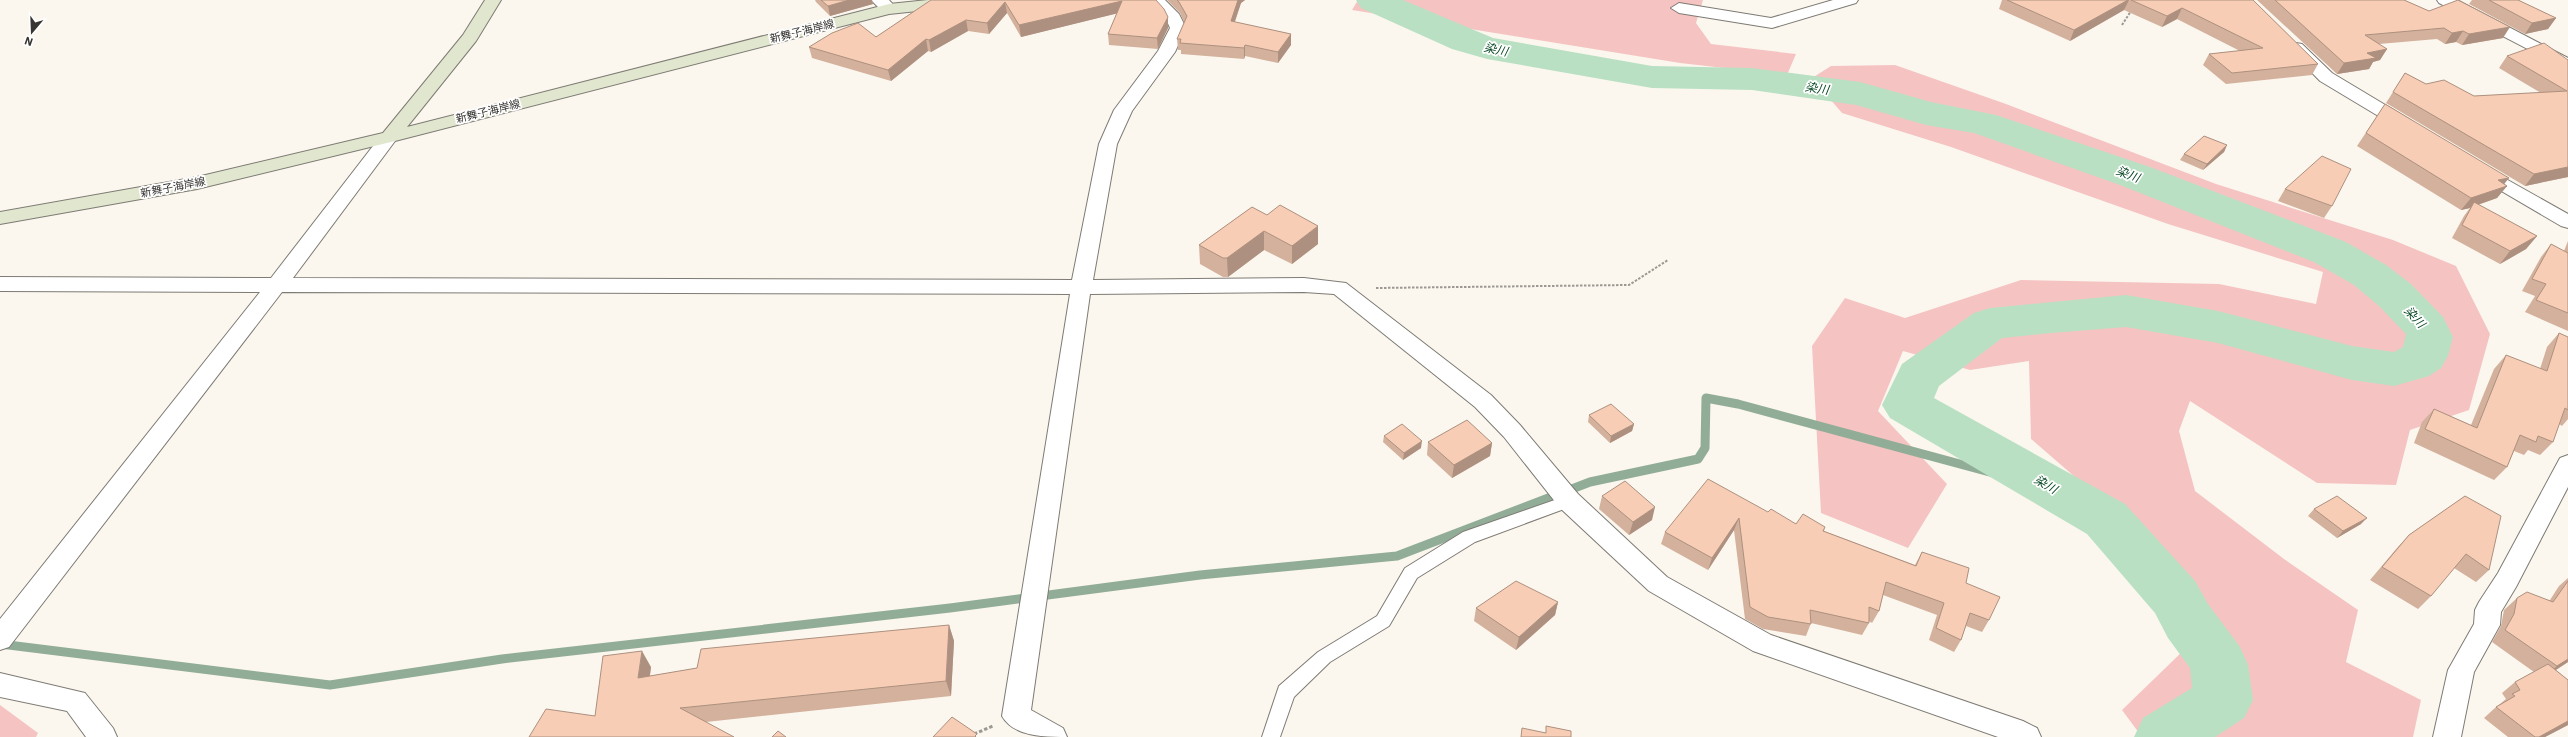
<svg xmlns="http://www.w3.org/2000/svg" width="2568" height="737" viewBox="0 0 2568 737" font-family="'IBM Plex Sans','Noto Sans JP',sans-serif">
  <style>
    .green { fill: #f5c4c2 }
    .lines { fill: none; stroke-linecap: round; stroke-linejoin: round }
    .stream { stroke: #92ad97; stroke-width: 9 }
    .river { fill: #b9e0c2; fill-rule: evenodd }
    .lane-casing { stroke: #7e7b74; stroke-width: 2 }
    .street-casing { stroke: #7e7b74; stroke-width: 2 }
    .secondary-casing { stroke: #7e7b74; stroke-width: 2 }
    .path-far1 { stroke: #9c9993; stroke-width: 2; stroke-dasharray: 2.5 1.5; stroke-linecap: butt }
    .path { stroke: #9c9993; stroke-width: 3; stroke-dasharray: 3.5 2; stroke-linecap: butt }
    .lane { fill: #fff; fill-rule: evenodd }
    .street { fill: #fff; fill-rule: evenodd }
    .secondary { fill: #e1e6cf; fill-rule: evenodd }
    .wall { fill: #d4b19c }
    .shaded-wall { fill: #ad907f }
    .building { fill: #f7ceb5; stroke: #ad907f }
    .labels { text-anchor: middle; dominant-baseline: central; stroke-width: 3.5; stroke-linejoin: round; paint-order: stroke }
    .street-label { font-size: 11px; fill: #373532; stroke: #fff }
    .water-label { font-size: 12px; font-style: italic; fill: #074824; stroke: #fff }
  </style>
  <rect width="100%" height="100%" fill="#fbf7ef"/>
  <g class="green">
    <path d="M1358,0H1703L1696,23L1711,44L1796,54L1787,75L1680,63L1352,10Z"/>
    <path d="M1895,65L2006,104L2216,184L2393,240L2456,266L2490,334L2469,410L2410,430L2396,485L2317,483L2190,401L2179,431L2195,491L2284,559L2358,610L2346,662L2421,700L2413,737H2142L2122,710L2186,648L2150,542L2031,439L2029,361L1970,370L1903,351L1878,411L1947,484L1908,548L1821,513L1812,346L1845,298L1905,318L2021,280L2219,284L2316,304L2323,272L2168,224L1951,147L1842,113L1812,78L1831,66Z"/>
    <path d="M0,705L38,733L36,737H0Z"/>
  </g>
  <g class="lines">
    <path class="stream" d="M0,644L330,685L502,659L950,608L1200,575L1397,556L1590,482L1698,459L1705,448L1706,398L1738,404L1997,474L2005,462"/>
    <path class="river" d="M1356,0H1403L1493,38L1652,66L1752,68L1860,82L1931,102L1996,115L2150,167L2346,242L2386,265L2411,284L2443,317L2453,337L2448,356L2441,368L2429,376L2394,386L2352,380L2218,343L2126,327L2051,333L2002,338L1939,386L1934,398L2125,504L2195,581L2208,604L2240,647L2248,665L2253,700L2244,718L2215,737H2134L2143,718L2192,688L2190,668L2168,638L2155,613L2087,534L1890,418L1882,405L1902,364L1974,313L1990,308L2126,295L2218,311L2352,346L2394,352L2403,347L2406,334L2379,306L2354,285L2314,262L2120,185L1974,133L1926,125L1856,105L1752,90L1652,88L1487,59L1452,49L1361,8Z"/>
    <defs>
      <path id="lane" d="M1569,495L1575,497L1577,501L1575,505L1475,542L1417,578L1389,626L1330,662L1294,697L1280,737H1262L1279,686L1318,652L1377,616L1405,568L1463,532Z"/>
      <g id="street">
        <path d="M871,0H889L897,9L895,12H883Z"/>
        <path d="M1148,0H1165L1179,14L1186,28L1175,52L1132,111L1117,144L1093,280L1304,278L1346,283L1491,395L1520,425L1578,494L1667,577L1771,635L2023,721L2037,728L2041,737H1998L1753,651L1649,591L1560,508L1504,437L1475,407L1334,294L1304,292L1090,294L1031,710L1063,728L1067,737C1044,737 1014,737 1002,716L1070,294L282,292L9,647L0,650V619L260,292L0,291V277L271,278L383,133H395L398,137L293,278L1072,280L1099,144L1114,110L1158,51L1170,28L1166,19Z"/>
        <path d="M1833,0H1858L1856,3L1772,28L1679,13L1671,8L1679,3L1771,18Z"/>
        <path d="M2437,0H2457L2568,58V70L2439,3Z"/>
        <path d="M2296,43L2302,44L2332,73L2412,121L2415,125L2412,129H2400L2320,81L2288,48L2290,44Z"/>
        <path d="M2481,165L2568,214V228L2561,226L2474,175L2472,171L2474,167Z"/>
        <path d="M2568,455V487L2516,587L2501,612L2500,625L2474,672L2461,737H2433L2448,670L2474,624L2475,610L2479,602L2498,573L2560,458Z"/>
        <path d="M0,673L85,693L113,728L117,737H86L67,711L0,697Z"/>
      </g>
      <path id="secondary" d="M485,0H501L476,41L407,127L889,4L928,0H983L975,5L889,14L395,141L197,189L0,224V212L197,177L383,133L463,35Z"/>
    </defs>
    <use href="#lane" class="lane-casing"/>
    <use href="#street" class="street-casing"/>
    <use href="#secondary" class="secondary-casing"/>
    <g class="path-far1">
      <path d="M2122,25L2131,11"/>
      <path d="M1376,288L1629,285L1668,260"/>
    </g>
    <path class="path" d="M974,734L993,726"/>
    <use href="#lane" class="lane"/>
    <use href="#street" class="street"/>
    <use href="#secondary" class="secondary"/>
  </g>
  <g class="wall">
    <path d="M815,0H872L873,4L830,16L816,2Z"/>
    <path d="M931,0H1156L1168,17V28L1158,49L1109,45L1108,34L1117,13L1021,37L1007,13L989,34L968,31L931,52L928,51L891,81L812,58L809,47L876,37Z"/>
    <path d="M1167,0H1245L1241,3L1235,22L1291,34V45L1278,63L1245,56L1244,59L1181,54V50H1178L1177,39L1184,22L1180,13Z"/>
    <path d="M2002,0H2253L2318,64L2312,75L2226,84L2203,65L2209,54L2240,51L2177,19L2162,27L2124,10L2070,41L1999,9Z"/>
    <path d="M2257,0H2404L2429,11L2503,38L2462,45L2456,42L2445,44L2437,39L2379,44L2387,49L2380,60L2373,62L2369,69L2337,74Z"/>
    <path d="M2472,0H2518L2556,18L2548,29L2525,34L2469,4Z"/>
    <path d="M2507,56L2568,60V177L2525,186L2386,103L2405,73L2426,84L2474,96L2541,93L2499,68Z"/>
    <path d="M2385,104L2507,186L2497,198L2478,205L2537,236L2526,249L2500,264L2452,238L2464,216L2470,208L2461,210L2357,146Z"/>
    <path d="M2227,145L2224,152L2203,170L2180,160L2184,154Z"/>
    <path d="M2285,189L2332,206L2324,218L2278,201Z"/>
    <path d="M1252,207L1318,244L1292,264L1264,250L1228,277H1223L1200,264L1199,245Z"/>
    <path d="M2568,241V331L2525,312L2535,296L2522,291L2541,257L2551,244L2564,251Z"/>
    <path d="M2559,333L2568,337V419L2562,426L2559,424L2553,442L2540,455L2528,450L2524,455L2514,451L2507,467L2494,480L2414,443L2422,422L2434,409L2471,425L2494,369L2506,355L2540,369L2547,347Z"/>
    <path d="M1589,415L1634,424L1632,431L1610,443L1588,422Z"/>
    <path d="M1384,436L1421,448L1403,460L1383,442Z"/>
    <path d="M1428,442L1492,443L1490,456L1452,478L1427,455Z"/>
    <path d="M1602,496L1652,520L1629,535L1599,509Z"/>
    <path d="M2465,496L2489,570L2476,582L2454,568L2431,596L2418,609L2370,580L2397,548L2409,535Z"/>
    <path d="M2314,509L2361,524L2337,538L2308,516Z"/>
    <path d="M1768,512L1796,524L1825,527L1824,531L1915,565L1922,552L1966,583L1989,620L1982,632L1966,626L1961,640L1954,652L1929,640L1937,615L1883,595L1879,611L1872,623L1869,621V623L1862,635L1811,623L1806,636L1763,629L1745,619L1734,530L1708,570L1661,544L1665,532Z"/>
    <path d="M2568,578V662L2556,670L2568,680V725L2545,737H2508L2484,718L2496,707L2500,704L2506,699L2502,693L2515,682L2534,672L2492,642L2501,626L2504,610L2517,598L2550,600L2559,586Z"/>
    <path d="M1558,602L1555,615L1516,650L1474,621L1476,608Z"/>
    <path d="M949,625L954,641L951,696L706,722L595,716L651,667L650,676Z"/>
  </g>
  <g class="shaded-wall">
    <path d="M849,0H872L873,4L830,16L828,6Z"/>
    <path d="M1238,0H1245L1241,3L1231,32V21Z"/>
    <path d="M2128,0H2129L2124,10L2070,41L2074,30Z"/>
    <path d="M1122,1L1123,12L1021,37L1019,25Z"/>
    <path d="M1005,2L1007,13L989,34L987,23Z"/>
    <path d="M2182,8L2177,19L2162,27L2167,16Z"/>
    <path d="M1168,17V28L1158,49L1157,38Z"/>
    <path d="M2556,18L2548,29L2525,34L2532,23Z"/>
    <path d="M966,20L968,31L931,52L929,40Z"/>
    <path d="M2510,27L2503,38L2462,45L2469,34Z"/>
    <path d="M2463,31L2456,42L2445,44L2452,33Z"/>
    <path d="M1291,34V45L1278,63V52Z"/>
    <path d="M926,39L928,51L891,81L888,70Z"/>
    <path d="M1245,45V56L1244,59V48Z"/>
    <path d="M2387,49L2380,60L2373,62L2369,69L2337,74L2344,63L2367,53Z"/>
    <path d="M2227,145L2224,152L2203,170L2207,164Z"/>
    <path d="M2568,167V177L2525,186L2534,174Z"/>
    <path d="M2509,178L2501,188L2507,186L2497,198L2471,207L2474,202L2470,208L2461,210L2471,198L2498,180Z"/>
    <path d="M1318,226V244L1292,264V246Z"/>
    <path d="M1264,231V250L1228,277L1227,258Z"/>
    <path d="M2537,236L2526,249L2500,264L2510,251Z"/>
    <path d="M1634,424L1632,431L1610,443L1611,436Z"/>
    <path d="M1422,441L1421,448L1403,460L1404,453Z"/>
    <path d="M1492,443L1490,456L1452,478L1454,465Z"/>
    <path d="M1655,507L1652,520L1629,535L1633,522Z"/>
    <path d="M1739,518L1734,530L1708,570L1712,558Z"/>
    <path d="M2367,518L2361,524L2337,538L2343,531Z"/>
    <path d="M1558,602L1555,615L1516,650L1519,637Z"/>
    <path d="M949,625L954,641L951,696L946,681Z"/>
    <path d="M642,651L651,667L647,694L638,678Z"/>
    <path d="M2568,659V662L2543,678L2557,666Z"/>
    <path d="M2568,721V725L2545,737H2539Z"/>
  </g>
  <g class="building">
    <path d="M821,0H849L828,6Z"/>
    <path d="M931,0H1156L1164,9L1168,17L1157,38L1108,34L1122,1L1019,25L1005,2L987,23L966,20L929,40L926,39L888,70L809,47L832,33L858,23L876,37Z"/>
    <path d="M1177,0H1238L1231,21L1291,34L1278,52L1245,45L1244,48L1180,43L1181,39H1177L1187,16L1179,2Z"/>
    <path d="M2007,0H2128L2074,30Z"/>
    <path d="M2131,0H2253L2318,64L2232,73L2209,54L2263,48L2182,8L2167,16Z"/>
    <path d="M2275,0H2404L2429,11L2458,0L2510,27L2469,34L2463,31L2452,33L2444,28L2365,35L2387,49L2367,53L2376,58L2344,63Z"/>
    <path d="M2489,0H2518L2556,18L2532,23Z"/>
    <path d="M2544,43L2568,60V167L2534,174L2393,92L2405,73L2426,84L2444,80L2474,96L2567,91L2507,56Z"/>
    <path d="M2385,104L2509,178L2498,180L2507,186L2471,198L2366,133Z"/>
    <path d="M2204,136L2227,145L2207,164L2184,154Z"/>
    <path d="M2322,156L2351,169L2332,206L2285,189Z"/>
    <path d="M2474,202L2537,236L2510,251L2462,225Z"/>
    <path d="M1280,205L1318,226L1292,246L1264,231L1227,258H1223L1199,245L1252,207L1267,215Z"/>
    <path d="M2551,244L2568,253V313L2536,300L2546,284L2532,279Z"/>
    <path d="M2559,333L2568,337V410L2565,408L2553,442L2538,436L2536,442L2520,435L2507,467L2425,429L2434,409L2477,428L2506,355L2547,371Z"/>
    <path d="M1611,404L1634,424L1611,436L1589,415Z"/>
    <path d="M1467,420L1492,443L1454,465L1428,442Z"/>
    <path d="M1402,424L1422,441L1404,453L1384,436Z"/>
    <path d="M1708,479L1768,512L1771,509L1796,524L1803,514L1825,527L1823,531L1916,566L1922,552L1969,568L1966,583L2000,597L1989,620L1970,613L1961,640L1936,628L1944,603L1886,582L1879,611L1869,607V623L1810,610L1811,624L1768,617L1750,607L1739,518L1712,558L1665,532Z"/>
    <path d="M1625,481L1655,507L1633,522L1602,496Z"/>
    <path d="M2337,496L2367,518L2343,531L2314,509Z"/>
    <path d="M2465,496L2501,516L2489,570L2466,554L2431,596L2382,567L2409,535Z"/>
    <path d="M1516,581L1558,602L1519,637L1476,608Z"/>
    <path d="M2568,581V659L2557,666L2505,630L2514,614L2517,598L2527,592L2553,602Z"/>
    <path d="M949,625L946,681L680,708L734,737H529L546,709L595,716L603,656L642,651L638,678L697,668L701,649Z"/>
    <path d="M2548,664L2568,680V721L2539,737H2535L2496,707L2515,696L2512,694L2520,690L2515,682Z"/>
    <path d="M952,717L977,734L975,736L976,737H933Z"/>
    <path d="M1546,726L1571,731V737H1521L1522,728L1546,733Z"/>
    <path d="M778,731L786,737H772Z"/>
  </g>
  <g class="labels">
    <g class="street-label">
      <text transform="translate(802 31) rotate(-14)">新舞子海岸線</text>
      <text transform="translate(488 111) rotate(-14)">新舞子海岸線</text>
      <text transform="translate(173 187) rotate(-11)">新舞子海岸線</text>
    </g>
    <g class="water-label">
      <text transform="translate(1496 49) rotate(12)">染川</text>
      <text transform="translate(1817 88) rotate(8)">染川</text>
      <text transform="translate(2128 174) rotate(20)">染川</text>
      <text transform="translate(2415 317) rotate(47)">染川</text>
      <text transform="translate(2046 484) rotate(30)">染川</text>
    </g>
  </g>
  <g transform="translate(32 32) rotate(199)" stroke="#ffffff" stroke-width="3" paint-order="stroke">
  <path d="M0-3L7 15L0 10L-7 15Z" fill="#373532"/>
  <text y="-6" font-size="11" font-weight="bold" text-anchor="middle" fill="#373532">N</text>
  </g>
</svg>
